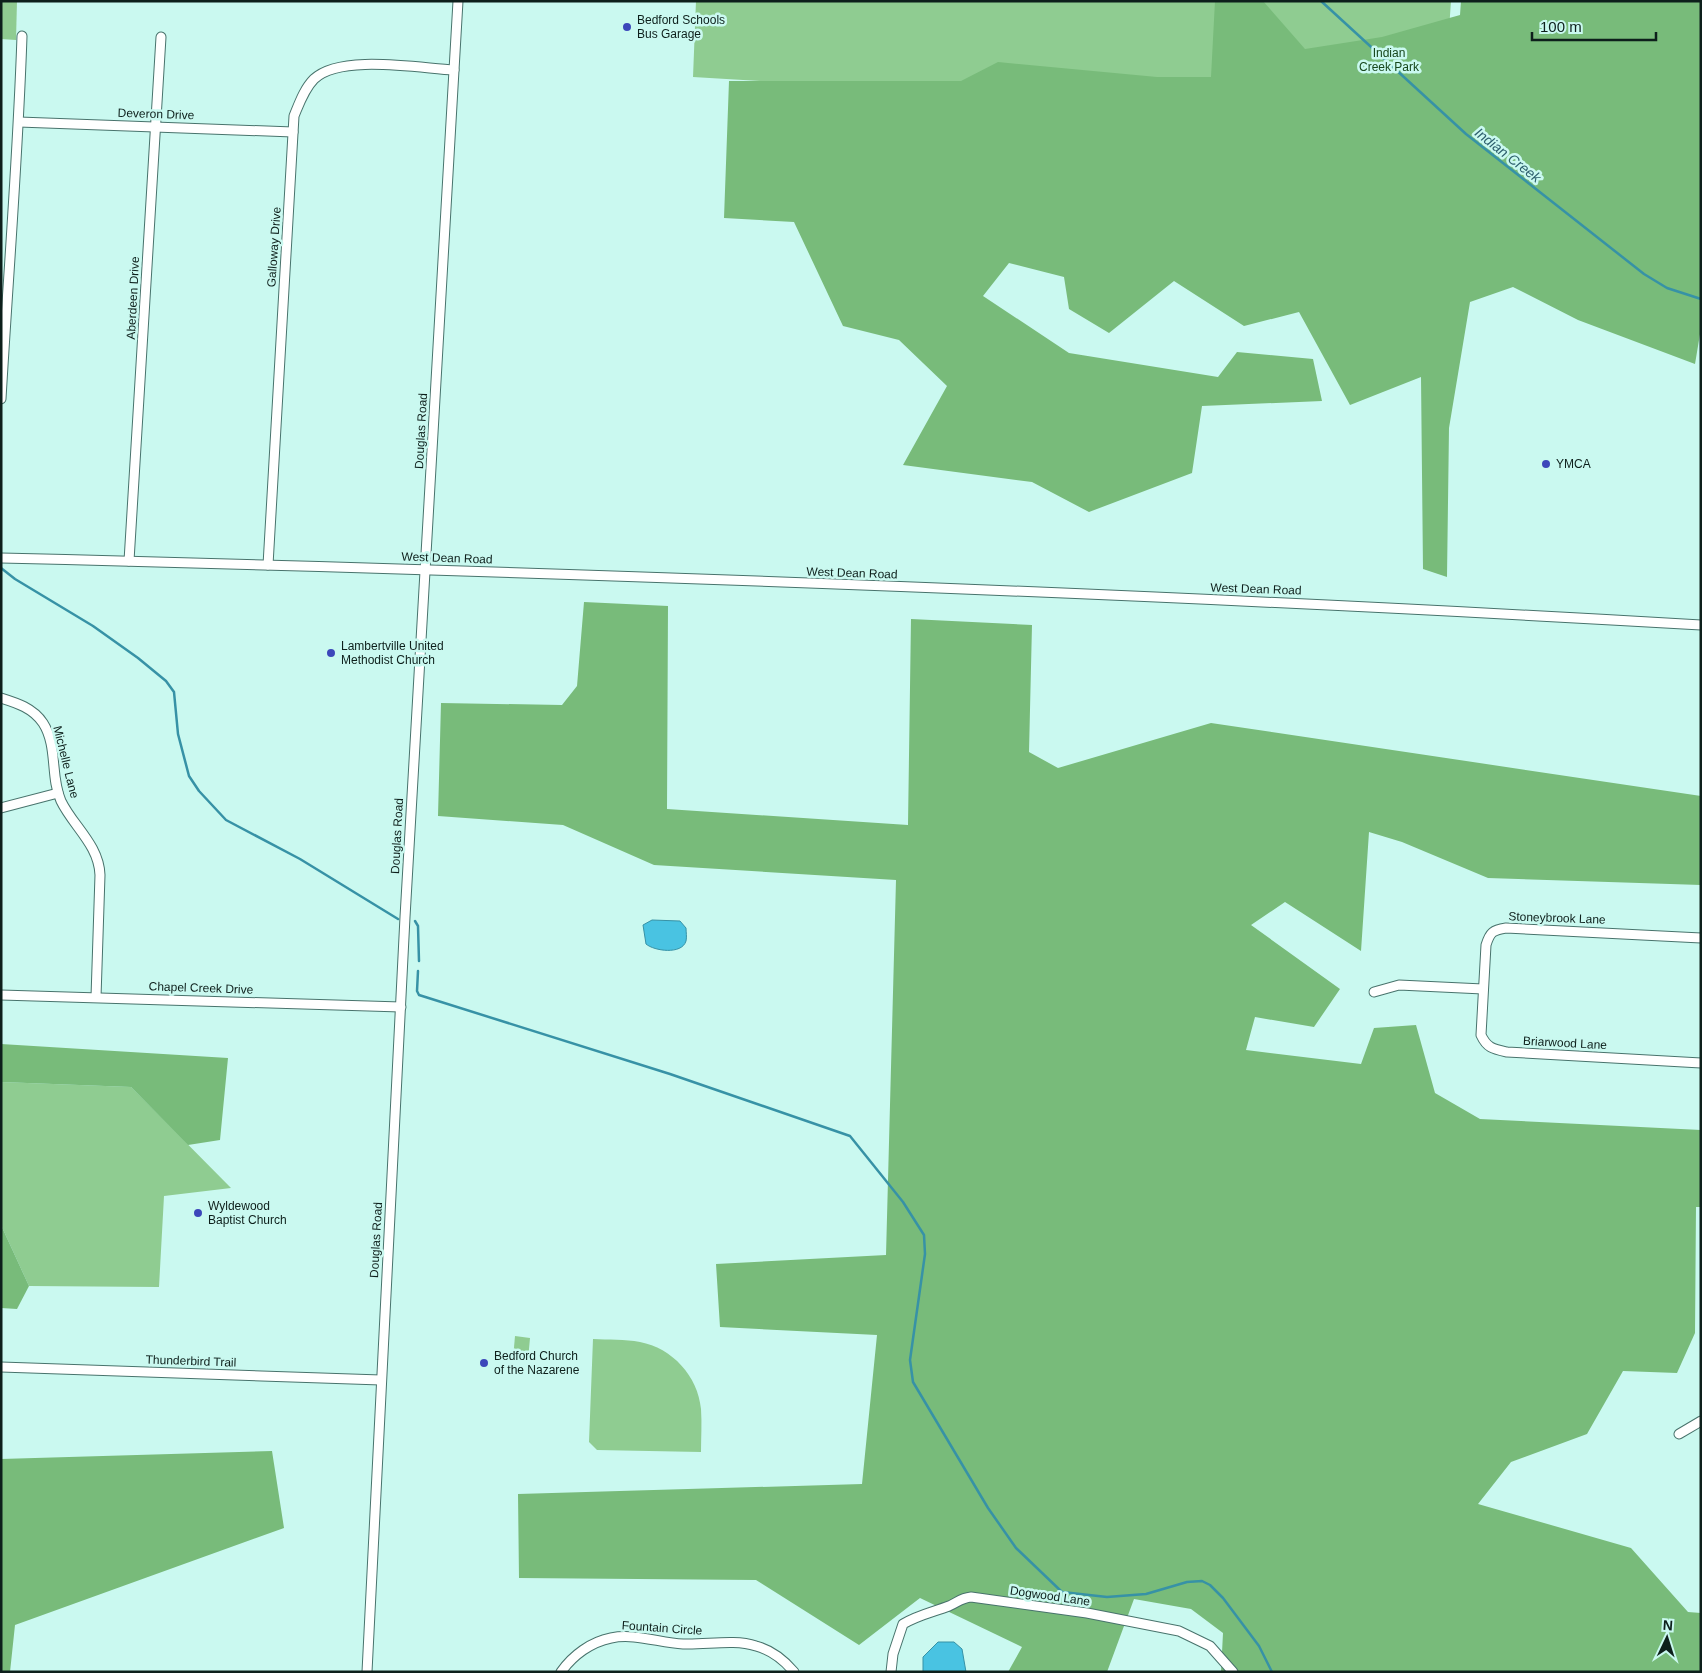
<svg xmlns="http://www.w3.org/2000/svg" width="1702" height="1673" viewBox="0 0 1702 1673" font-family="Arial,sans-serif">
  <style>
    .green { fill: #8fcc91 }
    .forest { fill: #78bb7a }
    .water { fill: #49c3e2; stroke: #3792a6 }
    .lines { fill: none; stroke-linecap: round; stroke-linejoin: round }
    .stream { stroke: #3792a6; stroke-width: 2.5 }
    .minor-casing { stroke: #48736c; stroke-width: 11 }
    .minor { stroke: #fff; stroke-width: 9 }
    .poi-dot { fill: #3c47ba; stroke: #caf9f0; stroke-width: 2 }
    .labels { text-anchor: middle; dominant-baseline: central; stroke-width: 5; stroke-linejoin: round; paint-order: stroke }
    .poi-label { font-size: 12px; fill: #0d1f1b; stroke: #caf9f0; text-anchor: start }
    .park-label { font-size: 12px; fill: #17461b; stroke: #caf9f0 }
    .street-label { font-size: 12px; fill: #0d1f1b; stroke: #caf9f0 }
    .water-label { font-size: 14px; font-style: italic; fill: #2d5f6d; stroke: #caf9f0 }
  </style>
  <rect width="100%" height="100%" fill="#caf9f0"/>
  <g class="green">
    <path d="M1,1H17L16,40L1,39Z"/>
    <path d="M696,1H1451L1440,160L1394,118L693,77Z"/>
    <path d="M1,1082L131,1087L231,1188L164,1196L159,1287L29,1286L1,1225Z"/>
    <path d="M515,1336L530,1338L528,1360L513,1359Z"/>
    <path d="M593,1339C608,1340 625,1339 640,1342C672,1348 698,1376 701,1409C702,1423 701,1438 701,1452L597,1450L589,1442Z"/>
  </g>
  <g class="forest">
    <path d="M1215,1H1263L1305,49L1382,37L1460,15L1461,1H1701V328L1695,364L1578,320L1513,287L1470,302L1449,428L1447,577L1423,569L1421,377L1350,405L1299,312L1244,326L1174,281L1109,333L1069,309L1064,277L1009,263L983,296L1069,353L1218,377L1237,352L1313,359L1322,401L1202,406L1192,473L1089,512L1032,482L903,465L947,386L899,340L843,326L794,222L724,218L729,81H961L998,62L1157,77H1211Z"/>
    <path d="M584,602L668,606L667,809L908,825L911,619L1032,625L1029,752L1058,768L1211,723L1701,796V885L1488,878L1402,842L1369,832L1361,951L1285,902L1251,925L1340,989L1314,1027L1255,1017L1246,1050L1361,1064L1374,1028L1416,1025L1435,1093L1480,1119L1701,1130V1207H1696L1695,1333L1677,1373L1623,1371L1587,1434L1511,1462L1478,1504L1631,1548L1688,1612L1701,1613V1672H1221L1223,1633L1191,1609L1134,1599L1107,1672H1008L1022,1647L920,1598L859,1645L756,1580L519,1578L518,1494L862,1484L877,1335L720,1327L716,1264L886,1255L896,880L654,865L563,825L438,816L441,703L562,705L577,686Z"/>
    <path d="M1,1044L228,1058L220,1140L188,1145L131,1087L1,1082Z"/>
    <path d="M1,1225L29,1286L17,1309L1,1308Z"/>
    <path d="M272,1451L284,1528L15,1625L10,1672H1V1459Z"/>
  </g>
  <g class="water">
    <path d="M652,920L680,921L686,928C686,932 687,937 686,941C682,955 654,951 646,944L643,925Z"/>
    <path d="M938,1642H954L962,1649L966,1672H923V1657Z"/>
  </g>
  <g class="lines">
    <g class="stream">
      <path d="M1321,1L1466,134L1644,274L1667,288L1701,299"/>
      <path d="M1,568L15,579L93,626L138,658L166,681L174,692L178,734L189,776L199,791L226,820L300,859L398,919"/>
      <path d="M415,921L418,926L419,961"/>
      <path d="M418,971L417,991L419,995L670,1074L850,1136L903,1202L924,1235L925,1254L910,1360L913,1382L988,1508L1016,1548L1062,1592L1107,1597L1146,1594L1187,1582L1202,1581L1210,1585L1223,1598L1259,1646L1272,1672"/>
    </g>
    <defs>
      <g id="minor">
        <path d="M19,122L293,132"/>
        <path d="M1,399C8,278 18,157 22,36"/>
        <path d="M1,558C568,572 1135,592 1701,625"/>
        <path d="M129,561L161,37"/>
        <path d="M268,565L294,116C299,104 304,89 314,79C340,54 418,68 454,70"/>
        <path d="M1,698C17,703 33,708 43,723C58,746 50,777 61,801C73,826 99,845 100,875L96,997"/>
        <path d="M1,808L58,793"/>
        <path d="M1701,938L1506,928C1493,930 1490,932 1486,945L1481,1035C1487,1048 1493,1049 1507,1052L1701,1063"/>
        <path d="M1374,992L1399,985L1483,989"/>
        <path d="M1,995L401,1007"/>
        <path d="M1,1367L381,1380"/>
        <path d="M1679,1434L1701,1421"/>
        <path d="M367,1672L405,917L458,1"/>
        <path d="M561,1672C573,1655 591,1642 611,1638C635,1633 660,1643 683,1644C707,1645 734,1639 756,1646C771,1650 784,1660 794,1672"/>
        <path d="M891,1672L893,1654L903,1624C918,1615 933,1612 949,1606C958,1602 961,1598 971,1597L1087,1613L1179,1631L1210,1646L1233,1672"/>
      </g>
    </defs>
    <use href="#minor" class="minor-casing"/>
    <use href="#minor" class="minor"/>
  </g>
  <g class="poi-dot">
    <circle cx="627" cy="27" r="5"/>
    <circle cx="1546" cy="464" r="5"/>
    <circle cx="331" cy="653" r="5"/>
    <circle cx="198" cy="1213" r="5"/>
    <circle cx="484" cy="1363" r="5"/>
  </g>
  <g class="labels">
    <g class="poi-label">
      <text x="637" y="20">Bedford Schools<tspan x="637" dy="14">Bus Garage</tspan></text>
      <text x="1556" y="464">YMCA</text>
      <text x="341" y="646">Lambertville United<tspan x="341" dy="14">Methodist Church</tspan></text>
      <text x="208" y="1206">Wyldewood<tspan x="208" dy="14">Baptist Church</tspan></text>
      <text x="494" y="1356">Bedford Church<tspan x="494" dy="14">of the Nazarene</tspan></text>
    </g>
    <g class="park-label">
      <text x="1389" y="53">Indian<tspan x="1389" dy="14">Creek Park</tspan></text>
    </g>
    <g class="street-label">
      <text transform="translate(156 114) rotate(2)">Deveron Drive</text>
      <text transform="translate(274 247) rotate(-86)">Galloway Drive</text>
      <text transform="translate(133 298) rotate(-87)">Aberdeen Drive</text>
      <text transform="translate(421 431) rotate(-87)">Douglas Road</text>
      <text transform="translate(447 558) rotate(2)">West Dean Road</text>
      <text transform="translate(852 573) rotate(2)">West Dean Road</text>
      <text transform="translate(1256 589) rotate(2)">West Dean Road</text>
      <text transform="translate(66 762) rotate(76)">Michelle Lane</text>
      <text transform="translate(397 836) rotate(-87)">Douglas Road</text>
      <text transform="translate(1557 918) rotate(2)">Stoneybrook Lane</text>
      <text transform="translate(201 988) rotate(2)">Chapel Creek Drive</text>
      <text transform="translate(1565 1043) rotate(3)">Briarwood Lane</text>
      <text transform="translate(376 1240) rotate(-87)">Douglas Road</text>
      <text transform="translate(191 1361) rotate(2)">Thunderbird Trail</text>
      <text transform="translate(1050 1596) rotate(8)">Dogwood Lane</text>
      <text transform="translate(662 1628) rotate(4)">Fountain Circle</text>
    </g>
    <g class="water-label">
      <text transform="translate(1508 155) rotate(38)">Indian Creek</text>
    </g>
  </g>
  <rect width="1702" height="1673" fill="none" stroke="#0d1f1b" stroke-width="5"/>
  <g transform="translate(1667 1638) rotate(4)" stroke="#caf9f0" stroke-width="4" paint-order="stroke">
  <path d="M0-4L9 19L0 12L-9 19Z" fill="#0d1f1b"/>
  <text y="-8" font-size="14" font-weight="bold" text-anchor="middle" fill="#0d1f1b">N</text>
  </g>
  <path d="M1532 32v8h124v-8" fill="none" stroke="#0d1f1b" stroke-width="2.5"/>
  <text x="1540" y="32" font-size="15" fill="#0d1f1b" stroke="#caf9f0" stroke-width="4" paint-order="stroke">100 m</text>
</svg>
